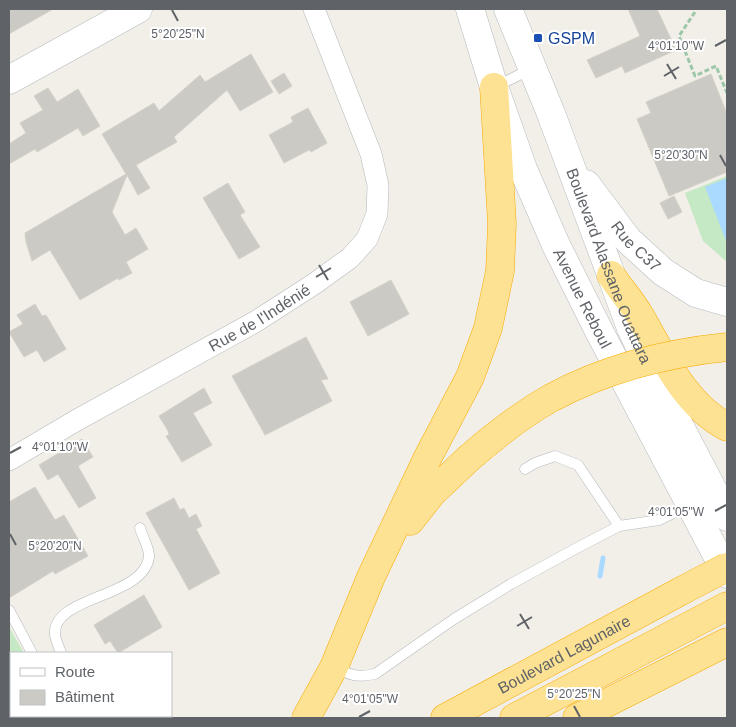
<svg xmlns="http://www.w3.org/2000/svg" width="736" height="727" viewBox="0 0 736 727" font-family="Helvetica,sans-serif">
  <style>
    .green { fill: #c5e8c5 }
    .water { fill: #aadaff }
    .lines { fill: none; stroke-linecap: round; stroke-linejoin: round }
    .stream { stroke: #aadaff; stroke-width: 5 }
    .building { fill: #cccac5; stroke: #d6d1c6 }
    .lane-casing { stroke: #b5b8bc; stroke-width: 11 }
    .street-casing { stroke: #b5b8bc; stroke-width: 22 }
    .secondary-casing { stroke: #b6babf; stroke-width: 29 }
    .highway-casing { stroke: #f9ab00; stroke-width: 29 }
    .path { stroke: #9cc7a9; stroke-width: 3; stroke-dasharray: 5 2.5; stroke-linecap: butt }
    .lane { stroke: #fff; stroke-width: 10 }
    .street { stroke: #fff; stroke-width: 21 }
    .secondary { stroke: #fff; stroke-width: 28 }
    .highway { stroke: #fde293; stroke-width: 28 }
    .highway-bridge-casing { stroke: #f9ab00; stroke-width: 29; stroke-linecap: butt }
    .highway-bridge { stroke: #fde293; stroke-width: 28 }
    .ticks { fill: none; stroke: #5f6368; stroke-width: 2 }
    .transit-dot { fill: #1a4fb4; stroke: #fff; stroke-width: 2 }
    .labels { text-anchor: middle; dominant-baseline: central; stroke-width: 4; stroke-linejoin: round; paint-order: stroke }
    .transit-label { font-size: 16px; fill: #164399; stroke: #fff; text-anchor: start }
    .street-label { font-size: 16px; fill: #5f6368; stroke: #fff }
    .ticks-label { font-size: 12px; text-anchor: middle; fill: #5f6368; stroke: #fff; stroke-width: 4; stroke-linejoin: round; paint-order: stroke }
  </style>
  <rect width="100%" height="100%" fill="#f1efe8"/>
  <g class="green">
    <path d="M727,176V262L703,241L685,193Z"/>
    <path d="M9,627L24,653H11V716H25L20,718H9Z"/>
  </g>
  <path class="water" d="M727,178V243L705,187Z"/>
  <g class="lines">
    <path class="stream" d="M600,576L603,558"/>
  </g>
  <g class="building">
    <path d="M9,9H53L9,34Z"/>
    <path d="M628,9H657L676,50L625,73L622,66L596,78L587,60L640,36Z"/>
    <path d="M251,54L273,92L240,111L227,90L174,137L177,142L136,165L150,188L138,195L127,175L112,212L125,235L136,228L148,249L126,262L132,273L119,280L118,278L80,300L50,250L32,261L26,242L25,233L126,174L102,134L154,103L159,111L200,75L205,82Z"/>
    <path d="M284,73L292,86L279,94L271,81Z"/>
    <path d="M711,74L727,114V172L669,196L637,119L651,113L646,102Z"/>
    <path d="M48,88L57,102L78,89L100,126L83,136L78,128L37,152L35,149L9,164V144L26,133L20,123L43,110L34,96Z"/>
    <path d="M308,108L327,143L311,152L309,150L284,163L269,135L293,122L291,117Z"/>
    <path d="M228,183L245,212L240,215L260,247L239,259L203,198Z"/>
    <path d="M674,196L682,212L668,219L660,203Z"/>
    <path d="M391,280L409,314L368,336L350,302Z"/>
    <path d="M35,304L42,316L46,315L66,349L44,362L37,350L24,357L9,332L23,324L17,315Z"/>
    <path d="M306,337L328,379L321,380L332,401L265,435L232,376Z"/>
    <path d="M204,388L212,403L193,413L212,445L182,462L166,436L169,435L168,431L159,416Z"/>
    <path d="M82,439L93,457L78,466L96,498L79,508L58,474L48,480L39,465Z"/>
    <path d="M35,487L55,520L64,515L88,556L55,574L53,571L9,598V502Z"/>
    <path d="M174,498L180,510L184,508L189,518L196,514L202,526L196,529L220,573L189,590L146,513Z"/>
    <path d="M144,595L162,627L118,653L110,641L105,644L94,625Z"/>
  </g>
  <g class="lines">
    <defs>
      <g id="lane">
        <path d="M495,87L531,69"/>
        <path d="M525,469L535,463L555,456L578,465L619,526"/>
        <path d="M9,610L32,653"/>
        <path d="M61,653C59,647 56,641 55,635C51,596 144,598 149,557C150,549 142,536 140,528"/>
        <path d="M334,667C350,675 357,678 375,674L454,619L511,584L575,549L619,526L659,520L690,505"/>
        <path d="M100,716L101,718"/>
        <path d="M31,718L35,716"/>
      </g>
      <g id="street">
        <path id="s1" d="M9,460L77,420L255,322L314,284L350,258L367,239L377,214L378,185L371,154L314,9"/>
      </g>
      <g id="secondary">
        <path id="s2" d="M470,9L494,87L523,169L556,245L600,333L727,574"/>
        <path id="s3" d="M508,9L550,111L631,328L657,383L727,517"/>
        <path d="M9,80L138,9"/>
        <path id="s4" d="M586,184L628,240L663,272L696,293L727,302"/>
      </g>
      <g id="highway">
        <path d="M611,275C620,289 632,302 640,316C664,357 684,404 727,427"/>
        <path d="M410,521L432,493L468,459"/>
        <path d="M306,718L334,667L371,577L428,457L470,377L488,328L500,271L502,224L494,87"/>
        <path id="s5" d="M445,718L683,590"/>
        <path d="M514,718L727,606"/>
        <path d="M577,718L727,642"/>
      </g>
    </defs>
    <use href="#lane" class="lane-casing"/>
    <use href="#street" class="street-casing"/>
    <use href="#secondary" class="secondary-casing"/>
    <use href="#highway" class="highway-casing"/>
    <path class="path" d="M695,12L679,36L695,76L716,66L727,93"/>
    <use href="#lane" class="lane"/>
    <use href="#street" class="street"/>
    <use href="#secondary" class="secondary"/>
    <use href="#highway" class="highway"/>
    <defs>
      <g id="highway-bridge">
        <path d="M468,459C494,436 521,415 551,398C605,369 667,353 727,347"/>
        <path d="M683,590L727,567"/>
      </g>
    </defs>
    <use href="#highway-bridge" class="highway-bridge-casing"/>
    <use href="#highway-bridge" class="highway-bridge"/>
  </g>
  <path class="ticks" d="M172,10L178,21M715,46L726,40M667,64L676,79M664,76L679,67M720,155L726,166M319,265L328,280M316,277L331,268M10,453L21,447M715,511L726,505M10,534L16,545M520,614L529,629M517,626L532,617M574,706L580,717M359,717L370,711"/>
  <rect class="transit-dot" x="533" y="33" width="10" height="10" rx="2.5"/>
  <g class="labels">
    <g class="transit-label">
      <text x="548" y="38">GSPM</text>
    </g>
    <g class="street-label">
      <text stroke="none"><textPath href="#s4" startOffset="80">Rue C37</textPath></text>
      <text stroke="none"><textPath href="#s3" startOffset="276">Boulevard Alassane Ouattara</textPath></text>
      <text stroke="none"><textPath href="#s2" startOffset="311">Avenue Reboul</textPath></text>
      <text stroke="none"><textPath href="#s1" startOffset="288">Rue de l'Indénié</textPath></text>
      <text stroke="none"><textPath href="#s5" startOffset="135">Boulevard Lagunaire</textPath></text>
    </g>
  </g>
  <g class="ticks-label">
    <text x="178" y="38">5°20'25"N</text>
    <text x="676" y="50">4°01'10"W</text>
    <text x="681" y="159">5°20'30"N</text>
    <text x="60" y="451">4°01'10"W</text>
    <text x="676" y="516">4°01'05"W</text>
    <text x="55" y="550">5°20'20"N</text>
    <text x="574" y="698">5°20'25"N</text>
    <text x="370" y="703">4°01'05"W</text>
  </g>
  <rect width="736" height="727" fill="none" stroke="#5f6368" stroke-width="20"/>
  <rect x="10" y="652" width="162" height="65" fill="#ffffff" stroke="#bfc1c3"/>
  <rect x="20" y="668" width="25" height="8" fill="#ffffff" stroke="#bfc1c3"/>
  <text x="55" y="677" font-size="15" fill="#5f6368">Route</text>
  <rect x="20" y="690" width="25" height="15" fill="#cccac5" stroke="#bfc1c3"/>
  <text x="55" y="702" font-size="15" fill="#5f6368">Bâtiment</text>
</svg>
